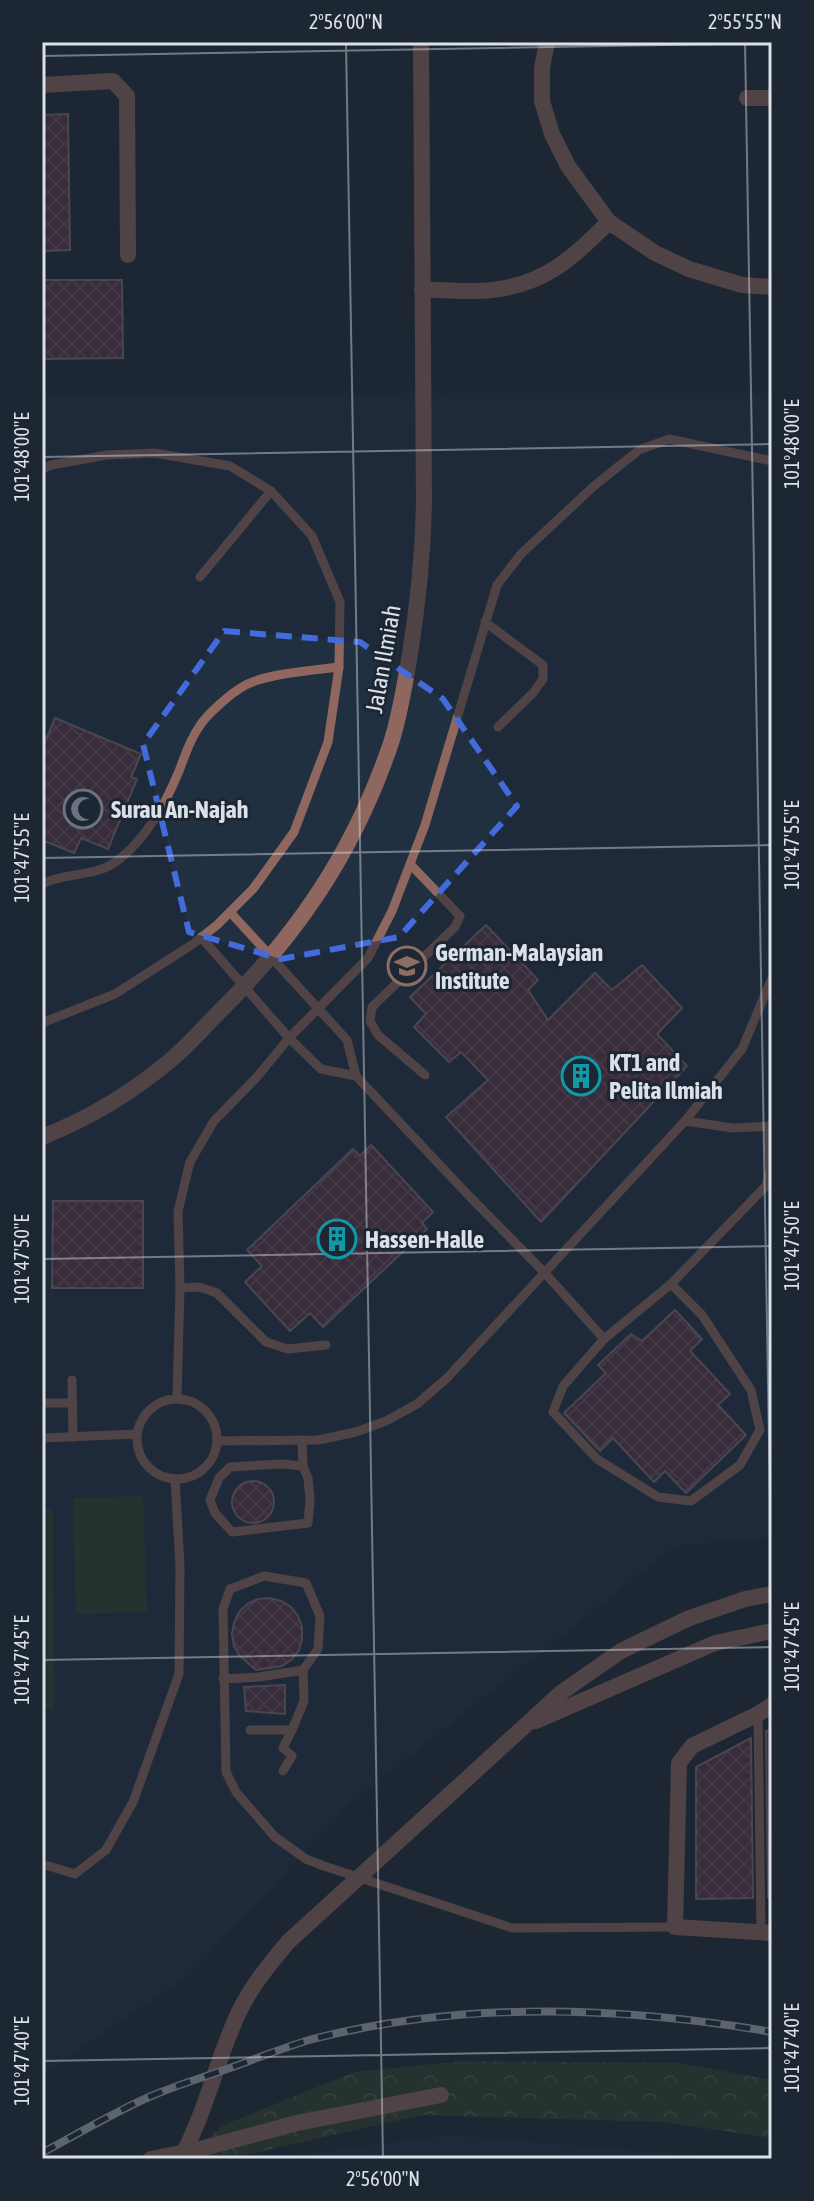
<svg xmlns="http://www.w3.org/2000/svg" width="814" height="2201" viewBox="0 0 814 2201" font-family="'Asap Condensed',sans-serif">
  <style>
    .built { fill: #213041 }
    .forest { fill: url(#forest-crowns) }
    .garden { fill: #30422a }
    .building { fill: url(#building-cross-hatch); stroke: #806d74; stroke-width: 2 }
    .lines { fill: none; stroke-linecap: round; stroke-linejoin: round }
    .service { stroke: #8f675e; stroke-width: 9 }
    .minor { stroke: #8f675e; stroke-width: 16 }
    .tertiary { stroke: #8f675e; stroke-width: 16 }
    .rail-casing { stroke: #a7afb8; stroke-width: 8 }
    .rail { stroke: #1d2733; stroke-width: 5; stroke-dasharray: 15; stroke-linecap: butt }
    .marked { fill: none; stroke: #436bdb; stroke-width: 6; stroke-dasharray: 16 10; stroke-linejoin: round }
    .ticks { fill: none; stroke: #dae1e9; stroke-width: 2; stroke-opacity: 0.45 }
    .labels { text-anchor: middle; dominant-baseline: central; stroke-width: 6; stroke-linejoin: round; paint-order: stroke }
    .street-label { font-size: 24px; fill: #dae1e9; stroke: #1d2733 }
    .poi-label { font-size: 24px; font-weight: bold; fill: #dae1e9; stroke: #1d2733; text-anchor: start }
    .neatline { fill: none; stroke: #dae1e9; stroke-width: 3 }
    .ticks-label { font-size: 20px; text-anchor: middle; fill: #dae1e9 }
  </style>
  <defs>
    <pattern id="forest-crowns" width="20" height="18" patternUnits="userSpaceOnUse" patternTransform="scale(2)"><rect width="20" height="18" fill="#30422a"/><path d="M2 6a3 3 0 1 1 6 0M12 15a3 3 0 1 1 6 0" fill="none" stroke="#4d5d49"/></pattern>
    <pattern id="building-cross-hatch" width="8" height="8" patternUnits="userSpaceOnUse" patternTransform="scale(2)"><rect width="8" height="8" fill="#593243"/><path d="M0 0l8 8M0 8l8-8" fill="none" stroke="#704f5e"/></pattern>
  </defs>
  <rect width="100%" height="100%" fill="#1d2733"/>
  <g class="built">
    <path d="M772,393V1537L675,1546L351,1803L189,1975L42,2075V394Z"/>
    <path d="M448,2135L736,2159H268Z"/>
  </g>
  <path class="forest" d="M463,2061L678,2063L772,2080V2138L662,2122L422,2115L227,2159H217L210,2156V2136L224,2125L354,2072Z"/>
  <g class="garden">
    <path d="M143,1496L147,1612L76,1614L73,1498Z"/>
    <path d="M42,1509H53L54,1709H42Z"/>
  </g>
  <g class="building">
    <path d="M68,114L70,250L42,251V115Z"/>
    <path d="M42,280H122L123,358L42,359Z"/>
    <path d="M55,718L141,754L131,777L137,779L108,849L81,838L74,853L42,840V749Z"/>
    <path d="M486,925L538,980L528,990L548,1020L595,973L612,990L642,965L682,1008L657,1034L687,1066L541,1222L446,1117L488,1080L461,1052L449,1062L414,1027L426,1014L410,997Z"/>
    <path d="M371,1145L433,1212L422,1223L427,1229L323,1327L310,1313L290,1331L245,1282L262,1266L247,1250L353,1149L360,1156Z"/>
    <path d="M53,1201H143V1288H52Z"/>
    <path d="M675,1310L702,1339L690,1351L730,1394L718,1405L746,1435L686,1493L665,1471L654,1482L613,1438L600,1451L564,1413L606,1373L598,1365L631,1334L642,1341Z"/>
    <circle cx="253" cy="1502" r="21"/>
    <path d="M269,1598L281,1601L291,1607L298,1616L302,1627V1639L299,1650L292,1659L282,1666L256,1670L240,1656L234,1646L232,1634L234,1623L239,1612L247,1604L258,1599Z"/>
    <path d="M285,1685V1714L246,1711L244,1687Z"/>
    <path d="M766,1731H772V1897H768Z"/>
    <path d="M751,1738L753,1898L696,1899V1767Z"/>
  </g>
  <g class="lines">
    <g class="service">
      <path d="M42,469L51,465L107,455L155,453L230,466L271,491L312,536L340,602L339,667L328,742L294,832L253,889L217,925L193,944L115,994L42,1023"/>
      <path d="M200,577L271,491"/>
      <path d="M485,622L543,665V679L533,693L498,727"/>
      <path d="M411,865L460,916L455,927L372,1007L370,1021L378,1035L425,1075"/>
      <path d="M42,884C70,870 95,880 122,857C148,835 166,803 179,771C185,756 189,741 199,727C206,715 231,693 244,686C263,674 315,670 339,667"/>
      <path d="M230,912L347,1040L356,1076L471,1198L544,1272L604,1339"/>
      <path d="M201,937L289,1038L321,1069L356,1076"/>
      <path d="M685,1121L742,1049L772,978"/>
      <path d="M671,1284L702,1315L751,1390L760,1430L740,1465L691,1501L658,1497L597,1459L553,1412L563,1386L604,1339L671,1284L766,1186L770,1169L769,1126"/>
      <path d="M180,1288L199,1287L217,1293L266,1342L288,1349L326,1345"/>
      <path d="M72,1380L73,1437"/>
      <path d="M177,1398L180,1288L178,1211L190,1162L214,1121L257,1077L289,1038L368,958L392,911L425,825L497,585L521,554L594,486L639,450L669,439L772,461"/>
      <circle cx="177" cy="1439" r="40"/>
      <path d="M42,1403H72"/>
      <path d="M42,1438L137,1434"/>
      <path d="M302,1440L303,1466L308,1478L310,1500L308,1523L232,1532L215,1513L210,1500L219,1478L230,1467L282,1464L303,1466"/>
      <path d="M217,1441L318,1440L356,1432L386,1421L417,1404L447,1378L685,1121L733,1128L772,1126"/>
      <path d="M223,1679L259,1677L303,1670L318,1649L320,1616L306,1583L264,1576L230,1589L223,1609L226,1772L236,1792L275,1837L306,1859L324,1866L512,1928L675,1927"/>
      <path d="M758,1714L761,1932"/>
      <path d="M250,1730H292L304,1701L303,1670"/>
      <path d="M283,1771L292,1756L283,1748L292,1730"/>
      <path d="M42,1864L75,1874L106,1850L133,1802L179,1674L180,1566L175,1479"/>
    </g>
    <g class="minor">
      <path d="M547,42L542,68V101L552,134L568,166L609,222L655,253L689,269L742,285L772,287"/>
      <path d="M42,85L113,81L127,96L128,255"/>
      <path d="M747,98H772"/>
      <path d="M422,290C445,289 469,293 492,290C546,284 572,258 609,222"/>
      <path d="M772,1705L758,1714L692,1746L679,1763L675,1927L772,1933"/>
      <path d="M151,2159L200,2149L297,2123L441,2095"/>
    </g>
    <g class="tertiary">
      <path d="M42,1137C88,1119 134,1091 172,1059C187,1046 201,1031 215,1016C297,936 354,852 391,743C400,715 405,684 410,654C418,604 423,554 424,503L421,42"/>
      <path d="M536,1721L715,1643L772,1631"/>
      <path d="M180,2159C206,2113 216,2061 238,2014C251,1986 269,1965 288,1942L562,1692L621,1651L687,1619L745,1599L772,1594"/>
    </g>
    <defs>
      <path id="rail" d="M42,2153C77,2134 113,2113 149,2097C179,2084 211,2075 241,2064C263,2056 286,2047 309,2040C459,2001 620,2006 772,2032"/>
    </defs>
    <use href="#rail" class="rail-casing"/>
    <use href="#rail" class="rail"/>
  </g>
  <path d="M0 0H814V2201H0ZM224,631L360,642L443,699L517,806L399,937L281,959L189,932L143,744Z" fill="#1d2733" fill-opacity=".55" fill-rule="evenodd"/>
  <path class="marked" d="M224,631L360,642L443,699L517,806L399,937L281,959L189,932L143,744Z"/>
  <path class="ticks" d="M346,42L383,2159M745,42L772,1616M42,56L772,43M42,457L772,444M42,858L772,845M42,1259L772,1246M42,1660L772,1647M42,2061L772,2048"/>
  <defs>
    <symbol id="mosque-ring" viewBox="-11 -11 22 22"><circle r="9.5" fill="#1d2733" stroke="#6b7280" stroke-width="1.5"/><path d="M3.5-4.9A6 6 0 1 0 3.5 4.9A5 5 0 1 1 3.5-4.9Z" fill="#6b7280"/></symbol>
    <symbol id="university-ring" viewBox="-11 -11 22 22"><circle r="9.5" fill="#1d2733" stroke="#8d6e63" stroke-width="1.5"/><path d="M0-5L7-2L0 1L-7-2ZM-4 1L0 2.5L4 1V4Q0 6-4 4Z" fill="#8d6e63"/></symbol>
    <symbol id="building-ring" viewBox="-11 -11 22 22"><circle r="9.5" fill="#1d2733" stroke="#0f9aa8" stroke-width="1.5"/><path d="M-4-6H4V6H1V3H-1V6H-4ZM-2.5-4.3h1.7v1.8h-1.7ZM.8-4.3h1.7v1.8H.8ZM-2.5-1h1.7V.8h-1.7ZM.8-1h1.7V.8H.8Z" fill="#0f9aa8"/></symbol>
  </defs>
  <g fill-rule="evenodd">
    <use href="#mosque-ring" x="61" y="787" width="44" height="44"/>
    <use href="#university-ring" x="385" y="944" width="44" height="44"/>
    <use href="#building-ring" x="559" y="1054" width="44" height="44"/>
    <use href="#building-ring" x="315" y="1217" width="44" height="44"/>
  </g>
  <g class="labels">
    <g class="street-label">
      <text transform="translate(383 659) rotate(-80)">Jalan Ilmiah</text>
    </g>
    <g class="poi-label">
      <text x="111" y="809">Surau An-Najah</text>
      <text x="435" y="952">German-Malaysian<tspan x="435" dy="28">Institute</tspan></text>
      <text x="609" y="1062">KT1 and<tspan x="609" dy="28">Pelita Ilmiah</tspan></text>
      <text x="365" y="1239">Hassen-Halle</text>
    </g>
  </g>
  <rect width="814" height="2201" fill="none" stroke="#1d2733" stroke-width="88"/>
  <rect x="44" y="44" width="726" height="2113" class="neatline"/>
  <g class="ticks-label">
    <text x="346" y="29">2°56'00"N</text>
    <text x="745" y="29">2°55'55"N</text>
    <text transform="translate(792 444) rotate(-90)" y="7">101°48'00"E</text>
    <text transform="translate(22 457) rotate(-90)" y="7">101°48'00"E</text>
    <text transform="translate(792 845) rotate(-90)" y="7">101°47'55"E</text>
    <text transform="translate(22 858) rotate(-90)" y="7">101°47'55"E</text>
    <text transform="translate(792 1246) rotate(-90)" y="7">101°47'50"E</text>
    <text transform="translate(22 1259) rotate(-90)" y="7">101°47'50"E</text>
    <text transform="translate(792 1647) rotate(-90)" y="7">101°47'45"E</text>
    <text transform="translate(22 1660) rotate(-90)" y="7">101°47'45"E</text>
    <text transform="translate(792 2048) rotate(-90)" y="7">101°47'40"E</text>
    <text transform="translate(22 2061) rotate(-90)" y="7">101°47'40"E</text>
    <text x="383" y="2186">2°56'00"N</text>
  </g>
</svg>
